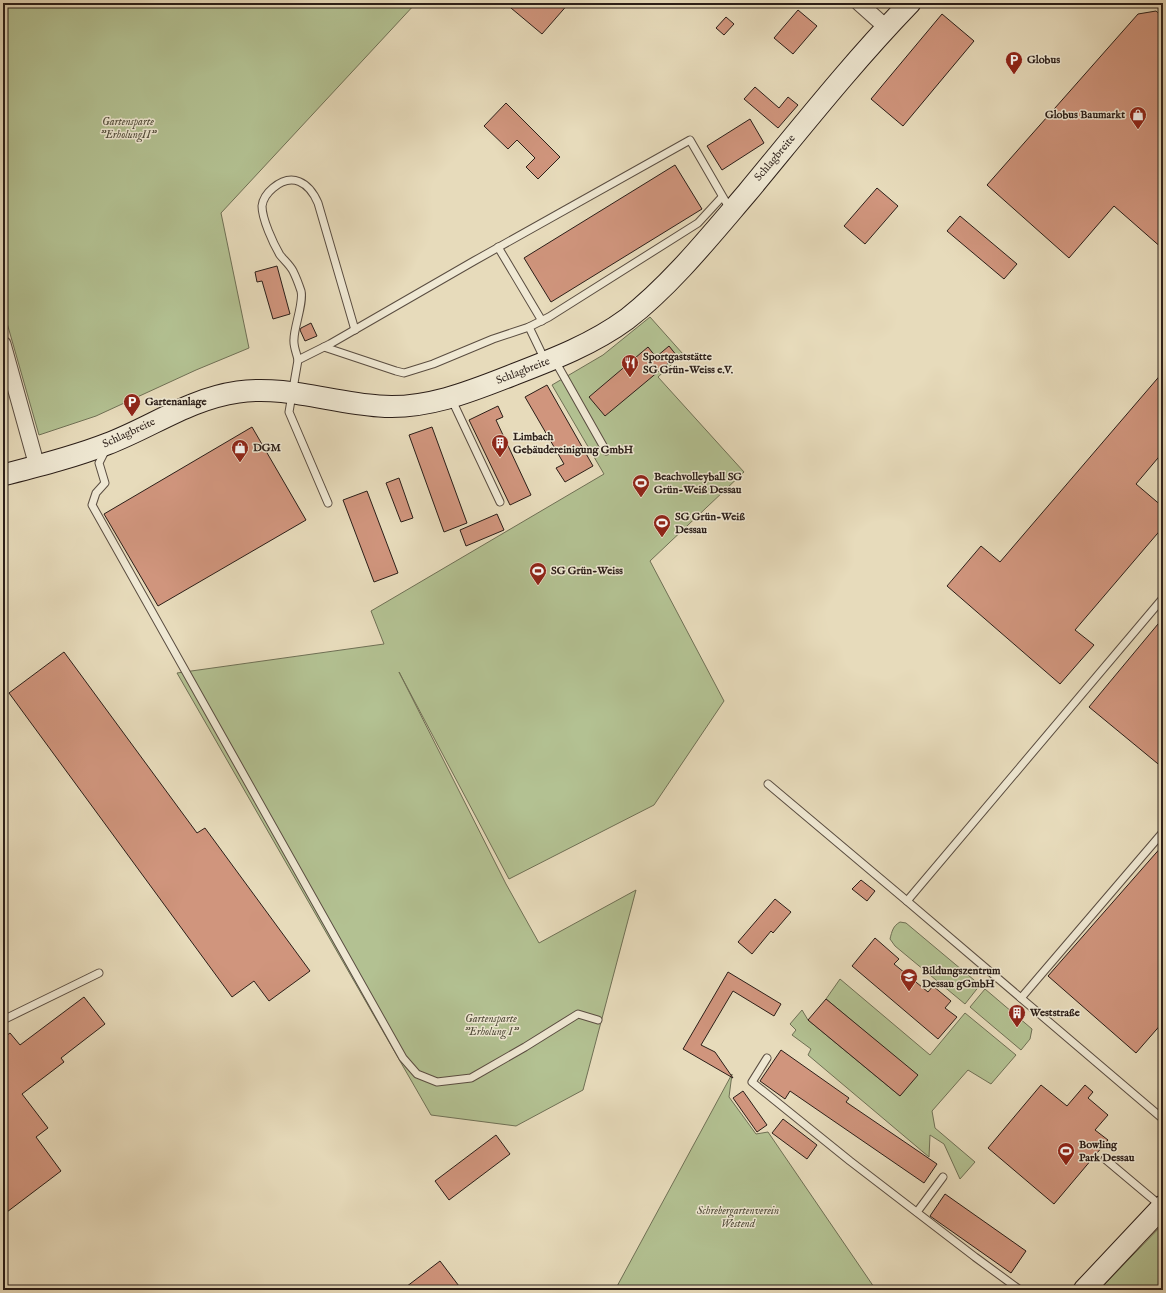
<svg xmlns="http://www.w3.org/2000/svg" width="1166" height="1293" viewBox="0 0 1166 1293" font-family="'IM FELL English',serif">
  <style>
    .green { fill: #b3c192; stroke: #6f7055 }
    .building { fill: #d0957d; stroke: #2b1e18 }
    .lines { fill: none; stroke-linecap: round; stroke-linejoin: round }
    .lane-casing { stroke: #5a4d41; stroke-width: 9 }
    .street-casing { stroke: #5a4d41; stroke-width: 17 }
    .secondary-casing { stroke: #2b1e18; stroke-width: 23 }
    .lane { stroke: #efe8d3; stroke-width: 7 }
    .street { stroke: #efe8d3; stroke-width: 15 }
    .secondary { stroke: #efe8d3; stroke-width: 21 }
    .labels { text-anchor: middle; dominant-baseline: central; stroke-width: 3; stroke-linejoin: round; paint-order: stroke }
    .poi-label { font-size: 11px; font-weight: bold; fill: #2b1e18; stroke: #efe8d3; text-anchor: start }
    .park-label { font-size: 11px; font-style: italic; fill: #544f3d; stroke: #efe8d3 }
    .street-label { font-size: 11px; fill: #2b1e18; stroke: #efe8d3 }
  </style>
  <rect width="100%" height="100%" fill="#e7dbbb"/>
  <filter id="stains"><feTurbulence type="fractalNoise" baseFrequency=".005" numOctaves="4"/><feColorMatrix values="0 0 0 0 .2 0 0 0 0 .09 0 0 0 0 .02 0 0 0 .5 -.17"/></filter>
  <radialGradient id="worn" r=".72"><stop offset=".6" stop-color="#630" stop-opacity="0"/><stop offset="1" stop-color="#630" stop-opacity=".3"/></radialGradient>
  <g class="green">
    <path d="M3,3H416L221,213L249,348L196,370L96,416L39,435L3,309Z"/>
    <path d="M650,317L683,354L658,377L744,472L650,561L724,701L654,805L509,879L399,672L506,884L539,943L636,890L583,1090L516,1126L431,1115L177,673L384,644L371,611L604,474L552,385L603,355Z"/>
    <path d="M900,922L906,923L980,985L965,1004L895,946L890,939C892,931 893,926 900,922Z"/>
    <path d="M840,979L930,1055L965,1013L1016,1055L991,1084L968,1070L932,1111L935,1128L975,1162L960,1179L944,1144L930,1135L929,1157L808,1055L811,1049L792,1035L796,1030L790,1024L802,1010L808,1020L900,1096L917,1075L826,999Z"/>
    <path d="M985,989L1032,1029L1030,1039L1021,1050L970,1007Z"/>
    <path d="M732,1074L729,1097L756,1134L768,1132L876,1290H615Z"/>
    <path d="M1163,1224V1290H1099Z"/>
  </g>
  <g class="building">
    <path d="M505,3H569L542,34Z"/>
    <path d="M798,10L817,26L793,54L774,38Z"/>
    <path d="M1156,11L1163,17V249L1114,206L1069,258L987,185L1138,14Z"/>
    <path d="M942,14L974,41L903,126L871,99Z"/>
    <path d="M726,17L734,24L724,35L716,28Z"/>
    <path d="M755,87L779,108L788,97L798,105L778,128L744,99Z"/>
    <path d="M506,103L560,157L538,179L526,167L535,158L517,140L508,149L484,126Z"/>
    <path d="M750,119L764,143L722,170L707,146Z"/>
    <path d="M675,165L702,209L551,302L524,258Z"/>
    <path d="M877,188L898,206L865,244L844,226Z"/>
    <path d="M960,216L1017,264L1004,279L947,231Z"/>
    <path d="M277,266L290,314L273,319L262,281L257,282L255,272Z"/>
    <path d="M311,323L317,336L305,341L300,330L301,328Z"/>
    <path d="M669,346L677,356L605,416L589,397L648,347L656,357Z"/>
    <path d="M1163,372V452L1136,484L1163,507V527L1075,630L1094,645L1060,684L947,586L981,546L1000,562Z"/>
    <path d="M547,385L593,466L565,482L556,468L564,464L525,397Z"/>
    <path d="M498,406L503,417L496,420L531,495L510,505L469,420Z"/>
    <path d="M252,427L306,520L158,606L104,514Z"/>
    <path d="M432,427L467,523L444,532L409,435Z"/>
    <path d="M399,478L413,518L401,522L386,483Z"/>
    <path d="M367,491L398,573L374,582L343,500Z"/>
    <path d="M497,514L504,530L466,546L460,530Z"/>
    <path d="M1163,618V768L1089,707Z"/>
    <path d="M64,652L197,833L205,828L310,971L269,1001L254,981L232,997L9,693Z"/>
    <path d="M1163,845V1022L1136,1053L1048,976Z"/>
    <path d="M861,880L875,891L867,901L852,889Z"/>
    <path d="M775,899L791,912L773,933L771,931L752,954L738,942Z"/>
    <path d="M875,938L899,959L894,964L928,992L933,986L951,1001L945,1008L957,1017L938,1039L852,966Z"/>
    <path d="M728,972L781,1004L774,1016L733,991L701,1045L715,1052L733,1078L683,1049Z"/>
    <path d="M84,997L105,1024L61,1058L64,1062L22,1094L48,1128L36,1137L61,1171L3,1215V1038L10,1033L20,1045Z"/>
    <path d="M826,999L918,1075L900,1096L808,1020Z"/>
    <path d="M781,1050L849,1098L846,1102L937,1164L924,1183L790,1091L785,1099L760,1081Z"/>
    <path d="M1041,1085L1067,1106L1085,1085L1093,1092L1088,1098L1108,1115L1095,1130L1108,1140L1054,1204L988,1148Z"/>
    <path d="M743,1091L767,1125L757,1132L733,1098Z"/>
    <path d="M783,1119L817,1145L807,1159L772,1133Z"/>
    <path d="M496,1135L510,1154L449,1200L435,1181Z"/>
    <path d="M945,1194L1026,1251L1011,1273L930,1216Z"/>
    <path d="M440,1261L462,1290H402Z"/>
  </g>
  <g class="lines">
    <defs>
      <g id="lane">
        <path d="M498,247L542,321"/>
        <path d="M529,327L542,354L544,362"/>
        <path d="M324,347L396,371L404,373L433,364L493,339L529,327L549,317L698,223L722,197"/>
        <path d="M554,359L606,451"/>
        <path d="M298,360C297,354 293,346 294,339C294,327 304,302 301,291C299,285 296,277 293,271C290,265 284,260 280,255C273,243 262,219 262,206C263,198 267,193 273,188C292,172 309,182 318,203L355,330"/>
        <path d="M451,398L500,502"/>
        <path d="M106,449L99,463L105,483L96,493L92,505L403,1058L417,1074L437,1082L471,1078L525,1047L578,1014L598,1020"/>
        <path d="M328,503L289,412L298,360L330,344L474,261L690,140L727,204L732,207"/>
        <path d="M1163,598L907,901L1163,1119"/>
        <path d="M768,784L907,901"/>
        <path d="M1021,998L1163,832"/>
        <path d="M3,1020L99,973"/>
        <path d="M767,1058L752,1082L850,1161L975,1257L1020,1290"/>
        <path d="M1105,1159L1161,1206"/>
        <path d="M917,1212L943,1177"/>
      </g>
      <g id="street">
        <path d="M859,3L887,28"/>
        <path d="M3,344L37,466"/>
      </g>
      <g id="secondary">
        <path d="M3,475C38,466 74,457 107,444C152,427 189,399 238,392C285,385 332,403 379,406C426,410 472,391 515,374C554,359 593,344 627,319C671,285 711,235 747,193C800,129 852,63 910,3"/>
        <path d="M1084,1290L1163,1206"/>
      </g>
    </defs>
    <use href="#lane" class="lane-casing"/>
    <use href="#street" class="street-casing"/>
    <use href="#secondary" class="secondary-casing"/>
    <use href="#lane" class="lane"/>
    <use href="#street" class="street"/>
    <use href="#secondary" class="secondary"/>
  </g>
  <defs>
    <symbol id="parking-pin" viewBox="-11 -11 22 30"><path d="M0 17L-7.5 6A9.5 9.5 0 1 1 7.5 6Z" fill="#8f2418" stroke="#efe8d3"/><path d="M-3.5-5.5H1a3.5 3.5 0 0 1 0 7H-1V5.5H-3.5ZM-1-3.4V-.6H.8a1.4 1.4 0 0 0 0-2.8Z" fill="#fff"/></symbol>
    <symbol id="shop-pin" viewBox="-11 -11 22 30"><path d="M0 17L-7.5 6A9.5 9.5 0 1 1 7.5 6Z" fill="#8f2418" stroke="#efe8d3"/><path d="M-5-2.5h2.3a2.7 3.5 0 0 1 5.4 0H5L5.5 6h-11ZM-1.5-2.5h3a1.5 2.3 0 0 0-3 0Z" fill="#fff"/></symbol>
    <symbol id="restaurant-pin" viewBox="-11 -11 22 30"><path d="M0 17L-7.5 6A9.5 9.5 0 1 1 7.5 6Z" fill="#8f2418" stroke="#efe8d3"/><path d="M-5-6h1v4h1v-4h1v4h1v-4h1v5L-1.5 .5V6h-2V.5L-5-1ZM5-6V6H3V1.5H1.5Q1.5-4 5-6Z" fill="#fff"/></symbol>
    <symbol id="building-pin" viewBox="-11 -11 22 30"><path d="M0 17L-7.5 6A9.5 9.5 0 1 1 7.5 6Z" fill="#8f2418" stroke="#efe8d3"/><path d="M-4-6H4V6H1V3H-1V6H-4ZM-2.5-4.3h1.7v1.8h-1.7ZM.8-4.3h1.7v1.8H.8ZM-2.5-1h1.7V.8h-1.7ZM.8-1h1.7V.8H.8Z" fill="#fff"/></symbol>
    <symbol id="stadium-pin" viewBox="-11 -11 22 30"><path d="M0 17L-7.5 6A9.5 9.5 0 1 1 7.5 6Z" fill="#8f2418" stroke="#efe8d3"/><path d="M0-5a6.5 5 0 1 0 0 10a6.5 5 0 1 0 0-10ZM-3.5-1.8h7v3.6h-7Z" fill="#fff"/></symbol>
    <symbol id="school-pin" viewBox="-11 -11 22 30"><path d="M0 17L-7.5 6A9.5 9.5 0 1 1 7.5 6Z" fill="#8f2418" stroke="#efe8d3"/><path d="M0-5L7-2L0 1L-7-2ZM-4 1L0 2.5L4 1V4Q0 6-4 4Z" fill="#fff"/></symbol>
  </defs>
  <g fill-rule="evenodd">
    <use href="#parking-pin" x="1004" y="50" width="20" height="27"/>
    <use href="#shop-pin" x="1128" y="105" width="20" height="27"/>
    <use href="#restaurant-pin" x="620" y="353" width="20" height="27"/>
    <use href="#parking-pin" x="122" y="392" width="20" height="27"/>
    <use href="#building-pin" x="490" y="433" width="20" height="27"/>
    <use href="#shop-pin" x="230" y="438" width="20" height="27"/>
    <use href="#stadium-pin" x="631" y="473" width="20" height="27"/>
    <use href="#stadium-pin" x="652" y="513" width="20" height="27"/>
    <use href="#stadium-pin" x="528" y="561" width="20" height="27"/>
    <use href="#school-pin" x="899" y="967" width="20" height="27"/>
    <use href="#building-pin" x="1007" y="1003" width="20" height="27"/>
    <use href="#stadium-pin" x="1056" y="1141" width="20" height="27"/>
  </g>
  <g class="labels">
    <g class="poi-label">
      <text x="1027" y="60">Globus</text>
      <text x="1125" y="115" text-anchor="end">Globus Baumarkt</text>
      <text x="643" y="357">Sportgaststätte<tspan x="643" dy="13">SG Grün-Weiss e.V.</tspan></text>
      <text x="145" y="402">Gartenanlage</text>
      <text x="513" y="437">Limbach<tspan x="513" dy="13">Gebäudereinigung GmbH</tspan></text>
      <text x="253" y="448">DGM</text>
      <text x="654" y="477">Beachvolleyball SG<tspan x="654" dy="13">Grün-Weiß Dessau</tspan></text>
      <text x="675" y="517">SG Grün-Weiß<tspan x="675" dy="13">Dessau</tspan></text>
      <text x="551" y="571">SG Grün-Weiss</text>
      <text x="922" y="971">Bildungszentrum<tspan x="922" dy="13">Dessau gGmbH</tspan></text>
      <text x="1030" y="1013">Weststraße</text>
      <text x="1079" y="1145">Bowling<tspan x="1079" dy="13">Park Dessau</tspan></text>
    </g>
    <g class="park-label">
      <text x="128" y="122">Gartensparte<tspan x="128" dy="13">"ErholungII"</tspan></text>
      <text x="491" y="1019">Gartensparte<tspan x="491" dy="13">"Erholung I"</tspan></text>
      <text x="738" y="1211">Schrebergartenverein<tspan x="738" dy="13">Westend</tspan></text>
    </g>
    <g class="street-label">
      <text transform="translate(775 158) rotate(-50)">Schlagbreite</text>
      <text transform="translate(523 371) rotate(-21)">Schlagbreite</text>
      <text transform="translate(129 433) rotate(-25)">Schlagbreite</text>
    </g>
  </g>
  <rect width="1166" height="1293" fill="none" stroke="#e7dbbb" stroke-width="16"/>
  <rect x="4" y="4" width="1158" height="1285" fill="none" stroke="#2b1e18" stroke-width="2"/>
  <rect x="8" y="8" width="1150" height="1277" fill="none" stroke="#2b1e18"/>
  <rect width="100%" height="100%" filter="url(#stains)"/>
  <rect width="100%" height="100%" fill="url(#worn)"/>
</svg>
